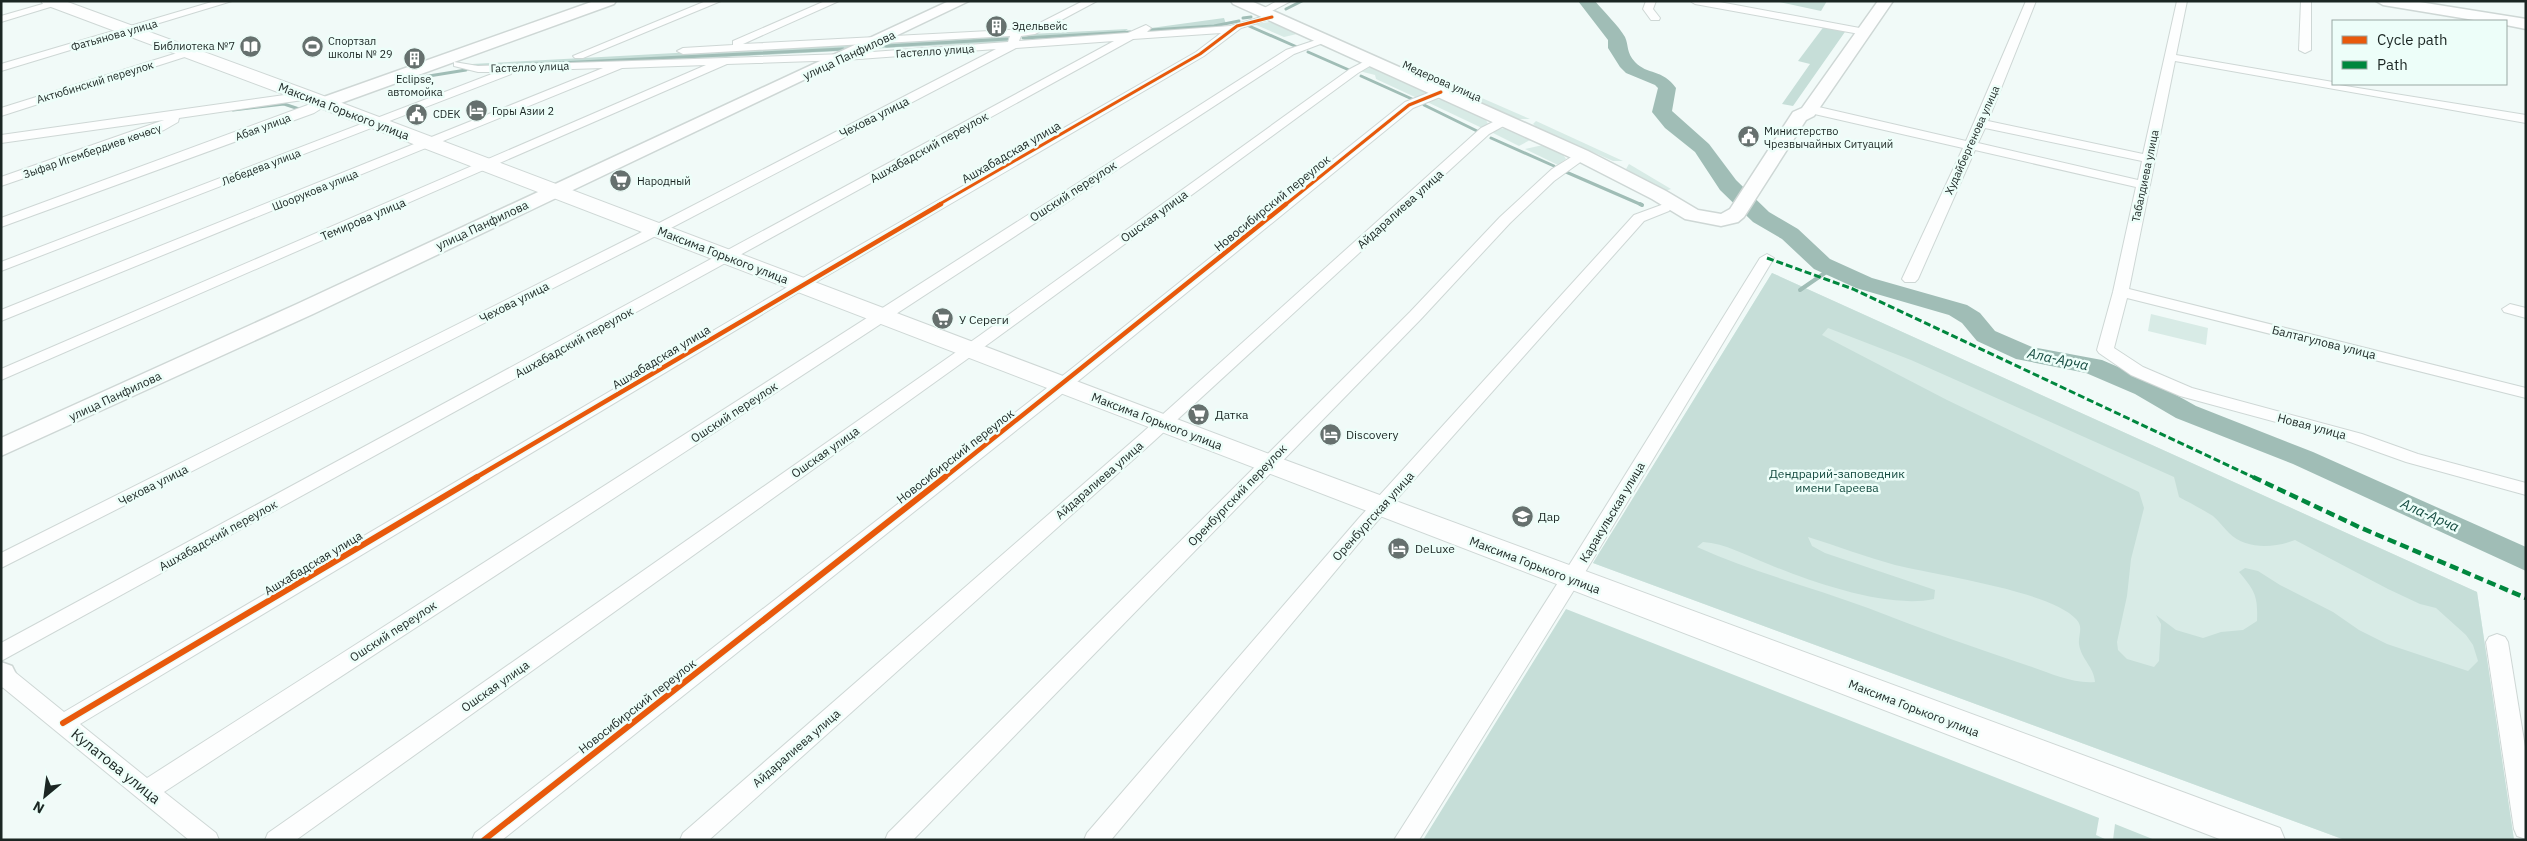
<svg xmlns="http://www.w3.org/2000/svg" width="2527" height="841" viewBox="0 0 2527 841" font-family="'IBM Plex Sans',sans-serif">
  <style>
    .green { fill: #d8ebe6 }
    .forest { fill: #c6ded8; fill-rule: evenodd }
    .lines { fill: none; stroke-linecap: round; stroke-linejoin: round }
    .stream-far1 { stroke: #a0bdb6; stroke-width: 3 }
    .stream { stroke: #a0bdb6; stroke-width: 4 }
    .river { fill: #a0bdb6; fill-rule: evenodd }
    .street-casing { stroke: #ced7d5; stroke-width: 2 }
    .secondary-casing { stroke: #ced7d5; stroke-width: 3 }
    .primary-casing { stroke: #ced7d5; stroke-width: 2 }
    .street { fill: #fdfefe; fill-rule: evenodd }
    .secondary { fill: #fdfefe; fill-rule: evenodd }
    .primary { fill: #fdfefe; fill-rule: evenodd }
    .quiet-far1 { stroke: #00873e; stroke-width: 3; stroke-dasharray: 7 3; stroke-linecap: butt }
    .quiet { stroke: #00873e; stroke-width: 4.5; stroke-dasharray: 9 4.5; stroke-linecap: butt }
    .cycleway-far2-casing { stroke: #edfef9; stroke-width: 5 }
    .cycleway-far1-casing { stroke: #edfef9; stroke-width: 8 }
    .cycleway-casing { stroke: #edfef9; stroke-width: 9 }
    .cycleway-far2 { stroke: #e8590c; stroke-width: 3 }
    .cycleway-far1 { stroke: #e8590c; stroke-width: 4.5 }
    .cycleway { stroke: #e8590c; stroke-width: 6 }
    .labels { text-anchor: middle; dominant-baseline: central; stroke-width: 5; stroke-linejoin: round; paint-order: stroke }
    .far-poi-label { font-size: 11px; fill: #1b2623; stroke: #edfef9; text-anchor: start }
    .far-street-label { font-size: 11px; fill: #1b2623; stroke: #edfef9 }
    .street-label { font-size: 12px; fill: #1b2623; stroke: #edfef9 }
    .poi-label { font-size: 12px; fill: #1b2623; stroke: #edfef9; text-anchor: start }
    .park-label { font-size: 12px; fill: #13493e; stroke: #edfef9 }
    .water-label { font-size: 14px; font-style: italic; fill: #13493e; stroke: #edfef9 }
    .near-street-label { font-size: 15px; fill: #1b2623; stroke: #edfef9 }
  </style>
  <rect width="100%" height="100%" fill="#f1faf8"/>
  <g class="green">
    <path d="M1270,22L1272,23L1297,34L1284,37L1254,24Z"/>
    <path d="M1367,68H1373L1422,90L1425,93L1417,98L1376,79L1375,75L1359,71Z"/>
    <path d="M1414,68L1464,90L1458,92L1412,72Z"/>
    <path d="M1468,92L1530,119H1518L1463,94Z"/>
    <path d="M1436,99L1447,101L1485,118L1488,124L1482,128L1425,101Z"/>
    <path d="M1536,121L1623,161H1613L1536,127L1533,124Z"/>
    <path d="M1497,128L1508,129L1530,140L1519,146L1491,132Z"/>
    <path d="M1543,145L1562,153L1566,159L1558,165L1525,149Z"/>
    <path d="M1629,164L1671,189L1663,192L1626,169Z"/>
    <path d="M1772,273L2477,592L2514,840H2345L1593,563Z"/>
    <path d="M2151,314L2208,328L2206,345L2148,331Z"/>
  </g>
  <g class="forest">
    <path d="M1774,1H1827L1821,11Z"/>
    <path d="M1224,18L1226,24L1139,35L1151,28Z"/>
    <path d="M1825,25L1847,29L1793,106L1782,104L1810,64L1798,61Z"/>
    <path d="M1128,29L1118,36L1022,41L1031,34Z"/>
    <path d="M1011,35L1008,42L867,49L886,42Z"/>
    <path d="M859,43L840,51L467,71L472,64Z"/>
    <path d="M1772,273L2477,592L2514,840H2345L1593,563ZM1828,328L1911,360L2174,477L2179,497C2190,503 2202,509 2213,516C2219,521 2223,527 2229,533C2246,550 2275,548 2295,540L2388,589L2420,604L2436,608L2466,635L2473,645L2478,661L2468,671L2387,644L2359,630L2333,612L2280,585L2258,571L2245,568L2239,572C2255,591 2258,596 2257,621L2243,630L2221,632L2203,638L2176,630L2156,615L2161,624L2159,661L2154,667L2127,659L2118,650L2117,642L2127,596L2131,559L2144,508L2139,492L1947,400L1822,335ZM1808,537C1837,546 1866,557 1895,565C1935,575 2051,591 2076,619C2084,627 2078,635 2079,644C2081,659 2094,667 2095,682C2073,684 2050,673 2029,666C1975,648 1922,629 1868,608C1812,587 1752,572 1697,547L1703,542C1725,543 1747,556 1768,564C1811,582 1888,609 1934,599L1935,590L1825,553L1812,546Z"/>
    <path d="M1566,609L2099,818L2096,835L2107,840H1423Z"/>
    <path d="M2115,824L2155,840H2113Z"/>
  </g>
  <g class="lines">
    <g class="stream-far1">
      <path d="M1286,9L1302,1"/>
      <path d="M1243,18L1251,17"/>
      <path d="M1249,26L1297,47"/>
      <path d="M1151,30L1214,26L1239,21"/>
      <path d="M1023,38L1130,32"/>
      <path d="M886,46L1007,39"/>
      <path d="M1308,52L1349,70"/>
      <path d="M517,65L843,49"/>
      <path d="M1361,76L1412,99"/>
      <path d="M398,81L466,70"/>
      <path d="M1424,105L1477,131"/>
      <path d="M233,110L284,104L302,110"/>
      <path d="M1491,138L1554,166"/>
      <path d="M1566,172L1642,205"/>
    </g>
    <g class="stream">
      <path d="M1640,204L1642,205"/>
      <path d="M1800,290L1832,268"/>
    </g>
    <path class="river" d="M1578,1H1595C1604,12 1618,25 1625,37C1629,46 1626,52 1635,62C1647,75 1663,69 1676,88L1672,111L1709,144L1736,180L1769,212L1798,229L1830,259L1872,278L1967,305L1980,313L1995,331L2032,347L2102,360L2153,382L2196,406L2313,452L2526,547V571L2293,464L2176,418L2135,394L2086,373L2016,359L1977,341L1962,323L1949,315L1856,288L1814,269L1782,239L1753,222L1720,190L1695,152L1665,128L1652,112L1658,88L1655,85L1626,73L1620,67L1608,48V40Z"/>
    <defs>
      <g id="street">
        <path d="M53,1L60,4L1,22V16Z"/>
        <path d="M215,1H232L1,71V64Z"/>
        <path d="M706,1H721L583,58H575L573,56Z"/>
        <path d="M825,1H839L743,44L1028,29L1083,1H1097L1035,34L1021,36L1019,41L1128,33L1146,25L1151,28L1147,32L1230,26L1272,14L1277,17L1241,28L1204,56L806,288L80,724L147,778L1286,50L1325,37L1331,40L1294,54L164,792L216,833L219,840H189L1,686L3,667L11,669L64,712L796,282L1196,52L1221,33L1133,39L1,661V643L1114,41L1016,48L646,241L1,568V553L636,235L996,49L845,60L727,64L1,380V369L706,65L622,68L1,321V310L603,68L512,71L511,74L1,271V262L497,72H478L454,66V62L478,66L845,54L1008,42L1010,36L683,54L677,51L683,48L733,45V41Z"/>
        <path d="M1277,1H1291L1266,14H1258L1257,12Z"/>
        <path d="M1646,1H1656L1653,9L1660,18L1659,20H1651L1643,9Z"/>
        <path d="M1690,1H1714L1865,29L1870,32L1865,35L1695,4Z"/>
        <path d="M2026,1H2036L1988,121L2143,154L2177,1H2187L2176,55L2333,82V84L2526,115V123L2175,61L2129,289L2526,388V398L2127,298L2114,348L2143,367L2192,388L2362,434L2418,454L2526,483V495L2406,462L2350,442L2180,396L2131,375L2099,353L2097,350L2113,292L2136,187L1975,150L1918,279L1915,282H1905L1902,279L1963,148L1810,113L1804,109L1810,105L1966,141ZM1985,128L2142,161L2138,180L1978,143Z"/>
        <path d="M2301,1H2311V50L2305,53L2299,50Z"/>
        <path d="M190,49L194,50V54L1,116V108Z"/>
        <path d="M1371,58L1377,61L1375,63L1358,73L991,342L296,840H265L268,833L979,336L1350,69Z"/>
        <path d="M1441,88L1445,89V95L1413,108L1082,378L502,840H472L475,833L1070,370L1405,102Z"/>
        <path d="M306,92L310,93V99L179,118L178,122L164,130L1,186V177L164,120L1,143V135Z"/>
        <path d="M324,99L328,100L330,103L314,113L1,227V218Z"/>
        <path d="M1505,116L1509,117L1511,120L1509,123L1489,134L1154,441L709,840H680L683,833L1142,433L1481,128Z"/>
        <path d="M1581,151L1586,152L1588,155L1586,158L1554,181L1510,223L1421,319L913,840H885L888,833L1410,312L1500,217L1552,169Z"/>
        <path d="M1664,204L1669,205L1671,208L1669,211L1644,221L1373,526L1111,840H1084L1087,833L1359,518L1634,215Z"/>
        <path d="M1767,254L1774,258L1587,569L1419,840H1394L1573,559L1760,258Z"/>
        <path d="M2510,304L2526,308V318L2504,312L2502,309Z"/>
        <path d="M2497,634L2505,637L2508,642L2526,753V839L2517,836L2514,829L2486,642L2489,637Z"/>
      </g>
      <g id="secondary">
        <path d="M594,1H616L614,4L330,107H318L315,103L318,99Z"/>
        <path d="M949,1H969L313,314L1,456V438L297,304Z"/>
        <path d="M1231,1H1251L1588,151L1666,191L1698,210L1721,214L1730,209L1793,112L1802,108L1878,1H1893L1814,116L1806,120L1744,217L1738,222L1721,226L1685,219L1652,199L1574,159L1233,4Z"/>
        <path d="M2376,1H2413L2526,19V29L2506,25V21H2480L2383,5Z"/>
        <path d="M1,662L12,666L17,676L12,684L1,688Z"/>
      </g>
      <path id="primary" d="M41,1H65L313,92L1277,457L2280,828L2285,840H2222L299,100L43,4Z"/>
    </defs>
    <use href="#street" class="street-casing"/>
    <use href="#secondary" class="secondary-casing"/>
    <use href="#primary" class="primary-casing"/>
    <use href="#street" class="street"/>
    <use href="#secondary" class="secondary"/>
    <use href="#primary" class="primary"/>
    <path class="quiet-far1" d="M1767,258L1853,289L2255,478"/>
    <path class="quiet" d="M2253,477L2359,527L2526,598"/>
    <defs>
      <g id="cycleway-far2">
        <path d="M938,205L1200,54L1237,26L1272,17"/>
        <path d="M1285,205L1409,105L1441,92"/>
      </g>
      <g id="cycleway-far1">
        <path d="M475,478L941,204"/>
        <path d="M944,478L1286,204"/>
      </g>
      <g id="cycleway">
        <path d="M63,723L477,477"/>
        <path d="M484,840L945,477"/>
      </g>
    </defs>
    <use href="#cycleway-far2" class="cycleway-far2-casing"/>
    <use href="#cycleway-far1" class="cycleway-far1-casing"/>
    <use href="#cycleway" class="cycleway-casing"/>
    <use href="#cycleway-far2" class="cycleway-far2"/>
    <use href="#cycleway-far1" class="cycleway-far1"/>
    <use href="#cycleway" class="cycleway"/>
  </g>
  <defs>
    <symbol id="building-disc" viewBox="-11 -11 22 22"><circle r="9.5" fill="#66706e" stroke="#edfef9"/><path d="M-4-6H4V6H1V3H-1V6H-4ZM-2.5-4.3h1.7v1.8h-1.7ZM.8-4.3h1.7v1.8H.8ZM-2.5-1h1.7V.8h-1.7ZM.8-1h1.7V.8H.8Z" fill="#fff"/></symbol>
    <symbol id="library-disc" viewBox="-11 -11 22 22"><circle r="9.5" fill="#66706e" stroke="#edfef9"/><path d="M-6-4Q-3-5.5-.7-3.5V5Q-3 3-6 4ZM6-4Q3-5.5 .7-3.5V5Q3 3 6 4Z" fill="#fff"/></symbol>
    <symbol id="stadium-disc" viewBox="-11 -11 22 22"><circle r="9.5" fill="#66706e" stroke="#edfef9"/><path d="M0-5a6.5 5 0 1 0 0 10a6.5 5 0 1 0 0-10ZM-3.5-1.8h7v3.6h-7Z" fill="#fff"/></symbol>
    <symbol id="hotel-disc" viewBox="-11 -11 22 22"><circle r="9.5" fill="#66706e" stroke="#edfef9"/><path d="M-6-4.5h1.5V1H6V5H4.5V3h-9V5H-6ZM-4 0a1.8 1.8 0 1 1 3.6 0ZM.5 0V-2.5h3Q6-2.5 6 0Z" fill="#fff"/></symbol>
    <symbol id="civic-disc" viewBox="-11 -11 22 22"><circle r="9.5" fill="#66706e" stroke="#edfef9"/><path d="M-.6-6.5H3V-4.5H.6V-3L4-1V1h2V6H-6V1h2V-1L-.6-3ZM-1.2 2.5V6h2.4V2.5Z" fill="#fff"/></symbol>
    <symbol id="supermarket-disc" viewBox="-11 -11 22 22"><circle r="9.5" fill="#66706e" stroke="#edfef9"/><path d="M-6-5.5h2.5l.6 2H6L4.5 2H-2.5L-4.4-4H-6ZM-1.5 3.2a1.3 1.3 0 1 0 .1 0ZM3 3.2a1.3 1.3 0 1 0 .1 0Z" fill="#fff"/></symbol>
    <symbol id="school-disc" viewBox="-11 -11 22 22"><circle r="9.5" fill="#66706e" stroke="#edfef9"/><path d="M0-5L7-2L0 1L-7-2ZM-4 1L0 2.5L4 1V4Q0 6-4 4Z" fill="#fff"/></symbol>
  </defs>
  <g fill-rule="evenodd">
    <use href="#building-disc" x="984" y="14" width="25" height="25"/>
    <use href="#library-disc" x="238" y="34" width="25" height="25"/>
    <use href="#stadium-disc" x="300" y="34" width="25" height="25"/>
    <use href="#building-disc" x="402" y="46" width="25" height="25"/>
    <use href="#hotel-disc" x="464" y="98" width="25" height="25"/>
    <use href="#civic-disc" x="404" y="102" width="25" height="25"/>
    <use href="#civic-disc" x="1736" y="124" width="25" height="25"/>
    <use href="#supermarket-disc" x="608" y="168" width="25" height="25"/>
    <use href="#supermarket-disc" x="930" y="306" width="25" height="25"/>
    <use href="#supermarket-disc" x="1186" y="402" width="25" height="25"/>
    <use href="#hotel-disc" x="1318" y="422" width="25" height="25"/>
    <use href="#school-disc" x="1510" y="504" width="25" height="25"/>
    <use href="#hotel-disc" x="1386" y="536" width="25" height="25"/>
  </g>
  <g class="labels">
    <g class="far-poi-label">
      <text x="1012" y="26">Эдельвейс</text>
      <text x="328" y="41">Спортзал<tspan x="328" dy="13">школы № 29</tspan></text>
      <text x="235" y="46" text-anchor="end">Библиотека №7</text>
      <text x="415" y="79" text-anchor="middle">Eclipse,<tspan x="415" dy="13">автомойка</tspan></text>
      <text x="492" y="111">Горы Азии 2</text>
      <text x="433" y="114">CDEK</text>
      <text x="1764" y="131">Министерство<tspan x="1764" dy="13">Чрезвычайных Ситуаций</tspan></text>
      <text x="637" y="181">Народный</text>
    </g>
    <g class="far-street-label">
      <text transform="translate(114 35) rotate(-16)">Фатьянова улица</text>
      <text transform="translate(935 51) rotate(-4)">Гастелло улица</text>
      <text transform="translate(530 67) rotate(-2)">Гастелло улица</text>
      <text transform="translate(1442 81) rotate(24)">Медерова улица</text>
      <text transform="translate(95 82) rotate(-17)">Актюбинский переулок</text>
      <text transform="translate(263 127) rotate(-20)">Абая улица</text>
      <text transform="translate(1972 140) rotate(-66)">Худайбергенова улица</text>
      <text transform="translate(92 151) rotate(-19)">Зыфар Игембердиев көчөсү</text>
      <text transform="translate(261 167) rotate(-21)">Лебедева улица</text>
      <text transform="translate(2145 176) rotate(-78)">Табалдиева улица</text>
      <text transform="translate(315 190) rotate(-22)">Шоорукова улица</text>
    </g>
    <g class="street-label">
      <text transform="translate(849 55) rotate(-25)">улица Панфилова</text>
      <text transform="translate(344 111) rotate(21)">Максима Горького улица</text>
      <text transform="translate(874 117) rotate(-27)">Чехова улица</text>
      <text transform="translate(929 147) rotate(-29)">Ашхабадский переулок</text>
      <text transform="translate(1011 152) rotate(-30)">Ашхабадская улица</text>
      <text transform="translate(1073 191) rotate(-33)">Ошский переулок</text>
      <text transform="translate(1272 203) rotate(-39)">Новосибирский переулок</text>
      <text transform="translate(1400 209) rotate(-42)">Айдаралиева улица</text>
      <text transform="translate(1154 216) rotate(-36)">Ошская улица</text>
      <text transform="translate(363 219) rotate(-23)">Темирова улица</text>
      <text transform="translate(482 225) rotate(-25)">улица Панфилова</text>
      <text transform="translate(723 255) rotate(21)">Максима Горького улица</text>
      <text transform="translate(514 302) rotate(-27)">Чехова улица</text>
      <text transform="translate(574 342) rotate(-29)">Ашхабадский переулок</text>
      <text transform="translate(2324 342) rotate(14)">Балтагулова улица</text>
      <text transform="translate(661 357) rotate(-31)">Ашхабадская улица</text>
      <text transform="translate(115 396) rotate(-25)">улица Панфилова</text>
      <text transform="translate(734 412) rotate(-33)">Ошский переулок</text>
      <text transform="translate(1157 421) rotate(21)">Максима Горького улица</text>
      <text transform="translate(2312 426) rotate(15)">Новая улица</text>
      <text transform="translate(825 452) rotate(-35)">Ошская улица</text>
      <text transform="translate(955 456) rotate(-38)">Новосибирский переулок</text>
      <text transform="translate(1099 480) rotate(-41)">Айдаралиева улица</text>
      <text transform="translate(153 485) rotate(-27)">Чехова улица</text>
      <text transform="translate(1237 495) rotate(-46)">Оренбургский переулок</text>
      <text transform="translate(1612 512) rotate(-59)">Каракульская улица</text>
      <text transform="translate(1373 516) rotate(-48)">Оренбургская улица</text>
      <text transform="translate(218 535) rotate(-29)">Ашхабадский переулок</text>
      <text transform="translate(313 563) rotate(-31)">Ашхабадская улица</text>
      <text transform="translate(1535 565) rotate(21)">Максима Горького улица</text>
      <text transform="translate(393 631) rotate(-33)">Ошский переулок</text>
      <text transform="translate(495 686) rotate(-35)">Ошская улица</text>
      <text transform="translate(637 706) rotate(-38)">Новосибирский переулок</text>
      <text transform="translate(1914 708) rotate(21)">Максима Горького улица</text>
      <text transform="translate(796 748) rotate(-41)">Айдаралиева улица</text>
    </g>
    <g class="poi-label">
      <text x="959" y="319">У Сереги</text>
      <text x="1215" y="414">Датка</text>
      <text x="1346" y="434">Discovery</text>
      <text x="1538" y="516">Дар</text>
      <text x="1415" y="548">DeLuxe</text>
    </g>
    <g class="park-label">
      <text x="1837" y="473">Дендрарий-заповедник<tspan x="1837" dy="14">имени Гареева</tspan></text>
    </g>
    <g class="water-label">
      <text transform="translate(2058 359) rotate(12)">Ала-Арча</text>
      <text transform="translate(2430 515) rotate(24)">Ала-Арча</text>
    </g>
    <g class="near-street-label">
      <text transform="translate(116 766) rotate(39)">Кулатова улица</text>
    </g>
  </g>
  <rect width="2527" height="841" fill="none" stroke="#1b2623" stroke-width="5"/>
  <rect x="2332" y="20" width="175" height="65" fill="#edfef9" stroke="#99a8a3"/>
  <rect x="2342" y="36" width="25" height="8" fill="#e8590c" stroke="#99a8a3"/>
  <text x="2377" y="45" font-size="15" fill="#1b2623">Cycle path</text>
  <rect x="2342" y="61" width="25" height="8" fill="#00873e" stroke="#99a8a3"/>
  <text x="2377" y="70" font-size="15" fill="#1b2623">Path</text>
  <g transform="translate(45 796) rotate(209)" stroke="#edfef9" stroke-width="4" paint-order="stroke">
  <path d="M0-4L9 19L0 12L-9 19Z" fill="#1b2623"/>
  <text y="-8" font-size="14" font-weight="bold" text-anchor="middle" fill="#1b2623">N</text>
  </g>
</svg>
